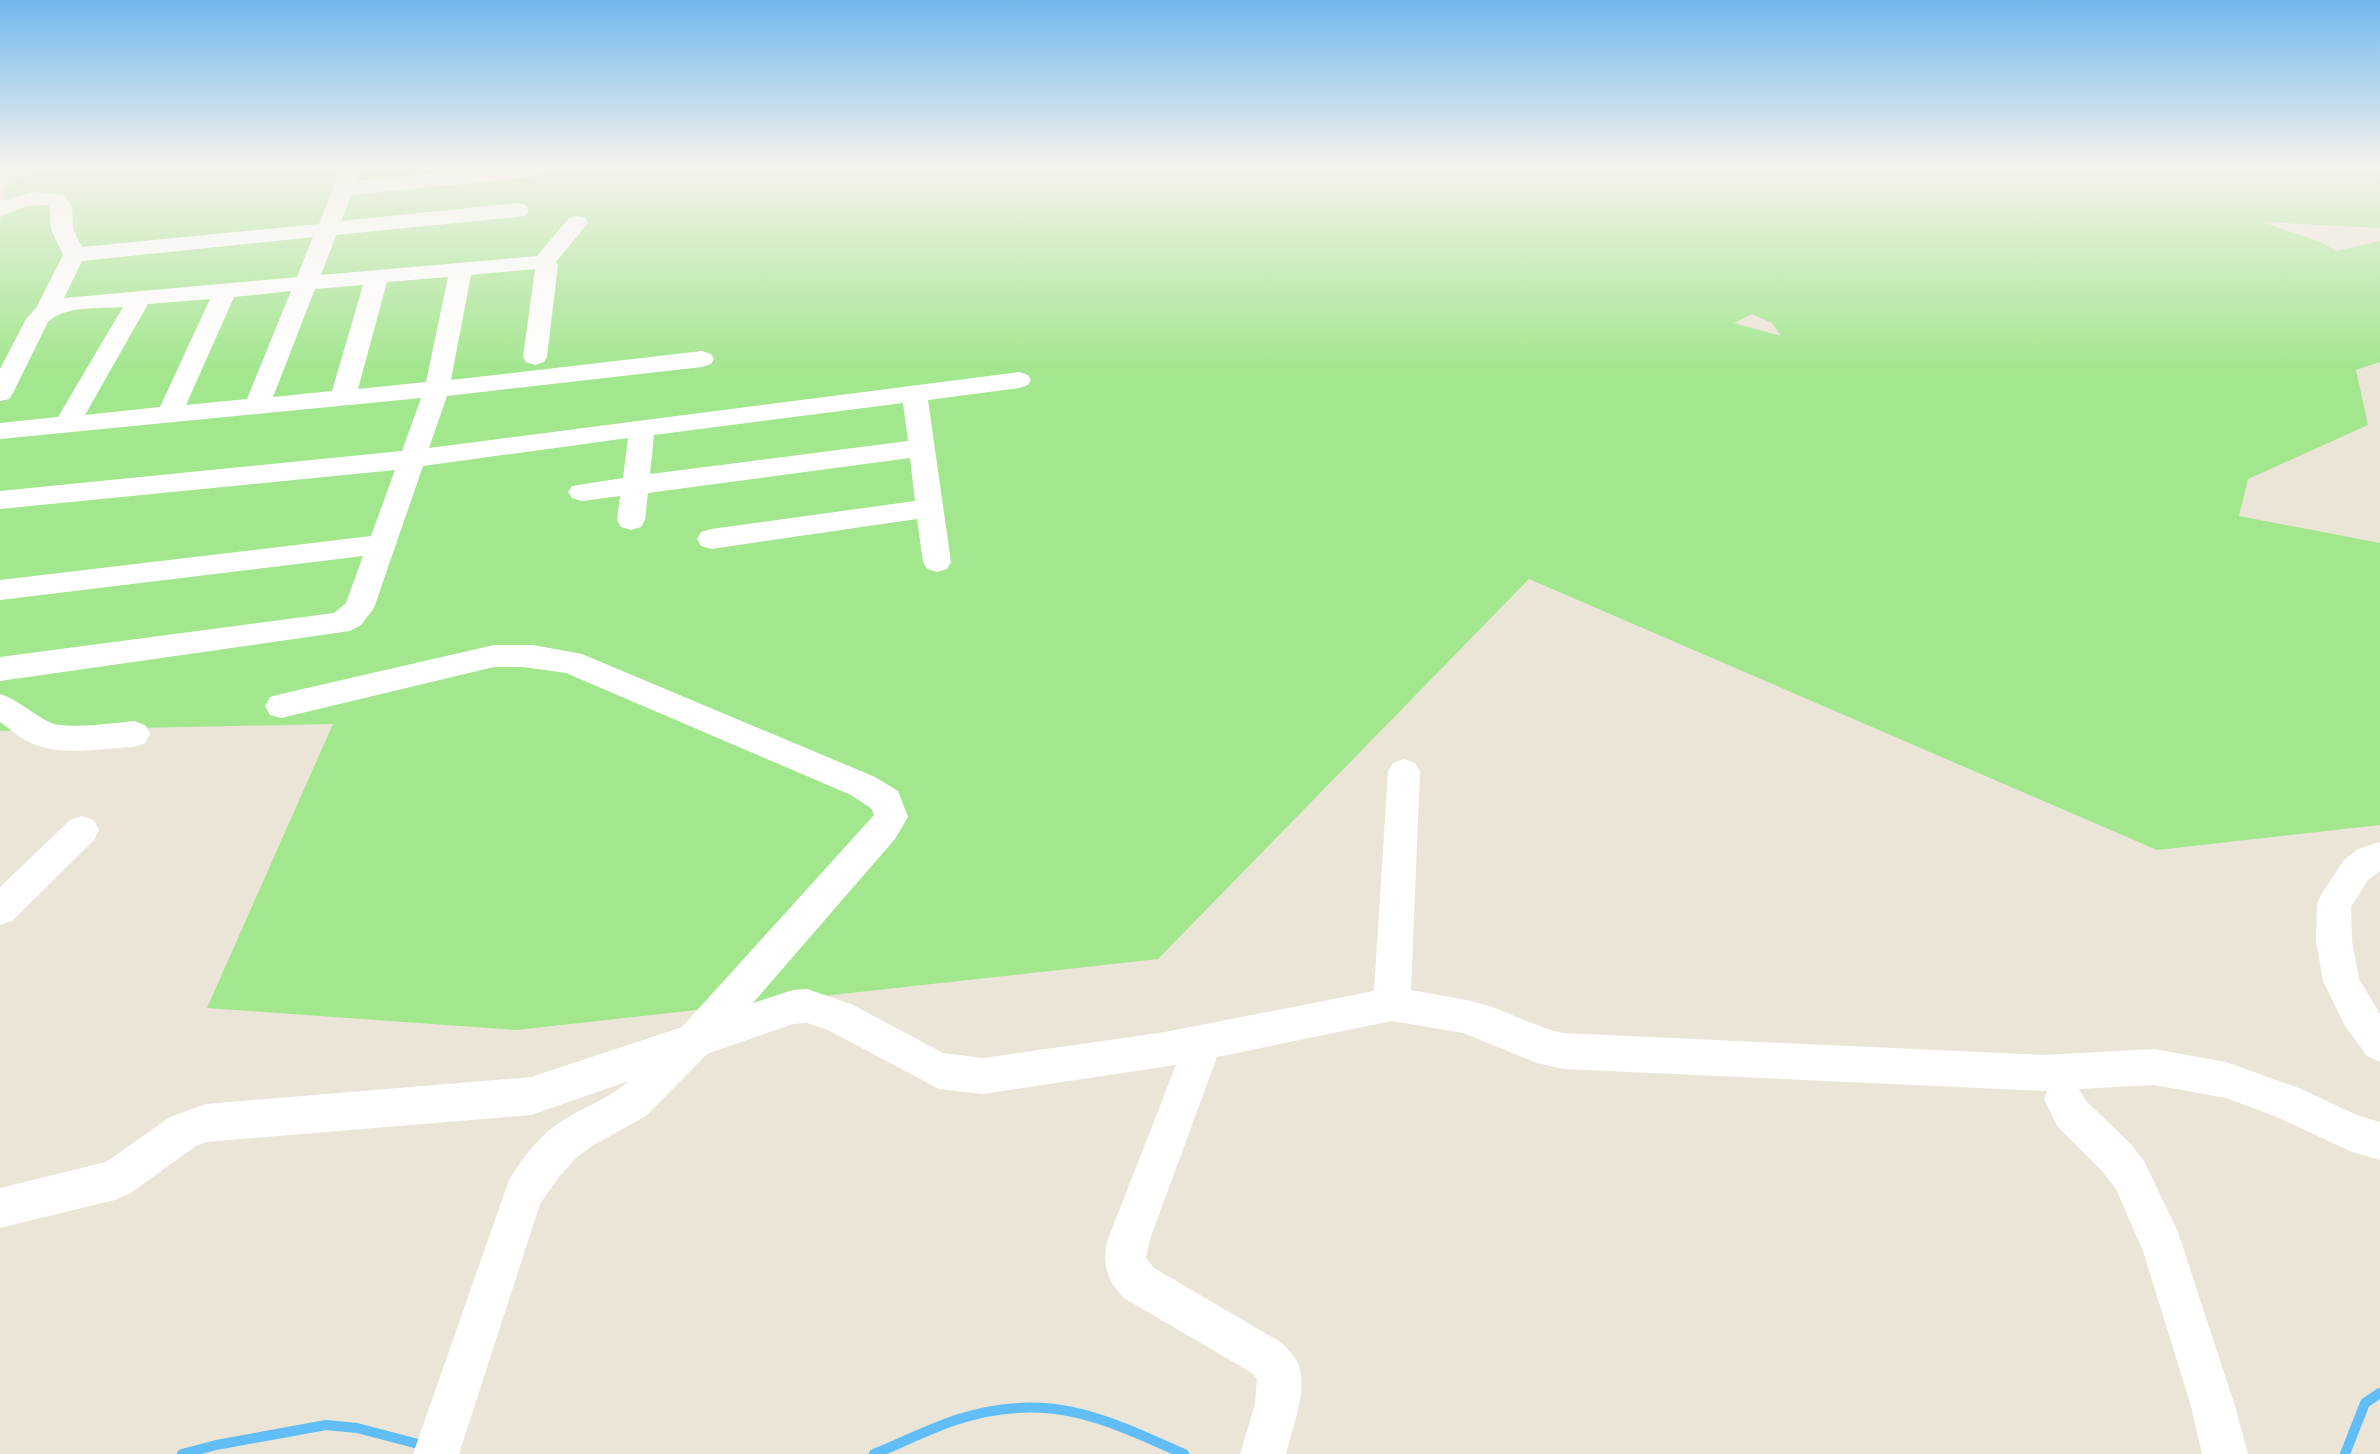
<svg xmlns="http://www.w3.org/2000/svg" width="2380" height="1454" viewBox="0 0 2380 1454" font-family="'Work Sans',sans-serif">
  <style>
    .green { fill: #a2e68e; fill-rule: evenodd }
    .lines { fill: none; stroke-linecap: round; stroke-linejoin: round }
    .stream { stroke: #60bdf6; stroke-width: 10 }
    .minor { fill: #fff; fill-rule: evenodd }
  </style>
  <rect width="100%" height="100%" fill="#ebe5d7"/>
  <path class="green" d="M35,167H2380V228L2262,222L2321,242L2336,251L2380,241V362L2356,370L2368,425L2248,479L2239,516L2380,543V825L2157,850L1529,579L1158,959L516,1030L207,1008L333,724L0,731V222L6,189ZM1752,314L1772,323L1781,336L1734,323Z"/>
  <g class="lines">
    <g class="stream">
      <path d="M182,1454L216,1445L326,1425L357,1428L426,1446"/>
      <path d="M874,1454C902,1443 930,1428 959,1419C1048,1391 1104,1418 1184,1454"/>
      <path d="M2345,1454L2365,1403L2380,1393"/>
    </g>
    <g class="minor">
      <path d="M341,167H362L357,181L503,167H537L539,171L536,175L529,177L352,195L341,221L518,203L526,205L529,210L526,215L518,217L336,235L321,275L537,256L569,218L577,216L585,218L588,223L556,262L558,265L547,357L544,362L535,365L526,362L523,357L535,269L471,275L451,380L702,351L711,354L714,359L711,364L702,367L447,396L429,448L1019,372L1028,375L1031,380L1028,385L1019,388L928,400L951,562L947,569L937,572L927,569L923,562L917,519L711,549L701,546L697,539L701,532L711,529L915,501L910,458L648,493L645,520L641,527L631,530L621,527L617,520L620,496L582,501L572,498L568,492L572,486L623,478L628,438L423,466L374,608L361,625L350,631L0,681V657L334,613L346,603L363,556L0,600V580L371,536L395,470L0,509V491L402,451L421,398L0,439V423L58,417L123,307C100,309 65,305 48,322L13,393L9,399L0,401V369L26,319L36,308L63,255L51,229L49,205L27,206L0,216V201L34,192L64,195L72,207L73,229L82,247L319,224ZM313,237L297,277L64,298L82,261ZM448,277L426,382L358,389L387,282ZM363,285L332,391L273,397L315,289ZM291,291L247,399L186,405L234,297ZM210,299L160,407L85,415L148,304ZM903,403L908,441L650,474L654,435Z"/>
      <path d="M494,645H533L582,654L875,777L898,791L908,817L895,839L753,1003L793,990L807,989L851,1004L943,1053L983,1058L1165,1032L1374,991L1388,772L1393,763L1404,759L1415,763L1420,772L1411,990C1437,995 1464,998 1489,1006C1514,1015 1537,1027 1563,1033L2043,1055L2154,1049L2226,1062L2301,1089L2357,1115L2380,1122V1160L2352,1152L2277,1117L2226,1098L2154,1085L2079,1089L2086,1101L2130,1143L2144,1161L2178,1232L2235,1406L2248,1454H2202L2191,1406L2143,1251L2116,1189L2102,1171L2058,1127L2044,1099L2047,1091L1563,1069L1537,1063L1463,1033L1392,1021L1217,1057L1150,1239L1146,1258L1154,1268L1282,1343C1290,1351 1298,1359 1300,1370C1306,1394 1292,1430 1286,1454H1240L1255,1404L1257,1379L1252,1373L1124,1298C1107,1282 1101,1261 1108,1239L1176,1065L983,1094L939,1089L828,1030L807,1023L793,1024L707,1054L646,1116L592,1146L576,1158L558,1178L540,1204L459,1454H413L509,1180C524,1156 541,1133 565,1119C586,1106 610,1098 629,1081L531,1115L206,1142L196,1146L129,1194L115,1200L0,1228V1188L106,1162L170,1117L206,1104L531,1077L682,1027L874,815L872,809L851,795L566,673L523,667H494L281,718L270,715L265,706L270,697L281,694Z"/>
      <path d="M0,694C19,700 32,714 49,722C65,730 115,723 134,721L145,725L150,734L145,743L134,747C102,748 62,757 31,743C20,738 10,729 0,722Z"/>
      <path d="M82,816L94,820L99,830L94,840L12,921L0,925V887L70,820Z"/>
      <path d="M2380,842V871L2368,880L2351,907L2352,941L2359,979L2380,1014V1062L2367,1056L2345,1026L2323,981L2316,941L2317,904L2322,893L2344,860L2358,849Z"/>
    </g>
  </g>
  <linearGradient id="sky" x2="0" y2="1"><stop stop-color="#71b8ee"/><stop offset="0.45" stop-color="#f6f3ed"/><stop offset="1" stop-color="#f6f3ed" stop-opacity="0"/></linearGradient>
  <rect width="2380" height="371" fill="url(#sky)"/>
</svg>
